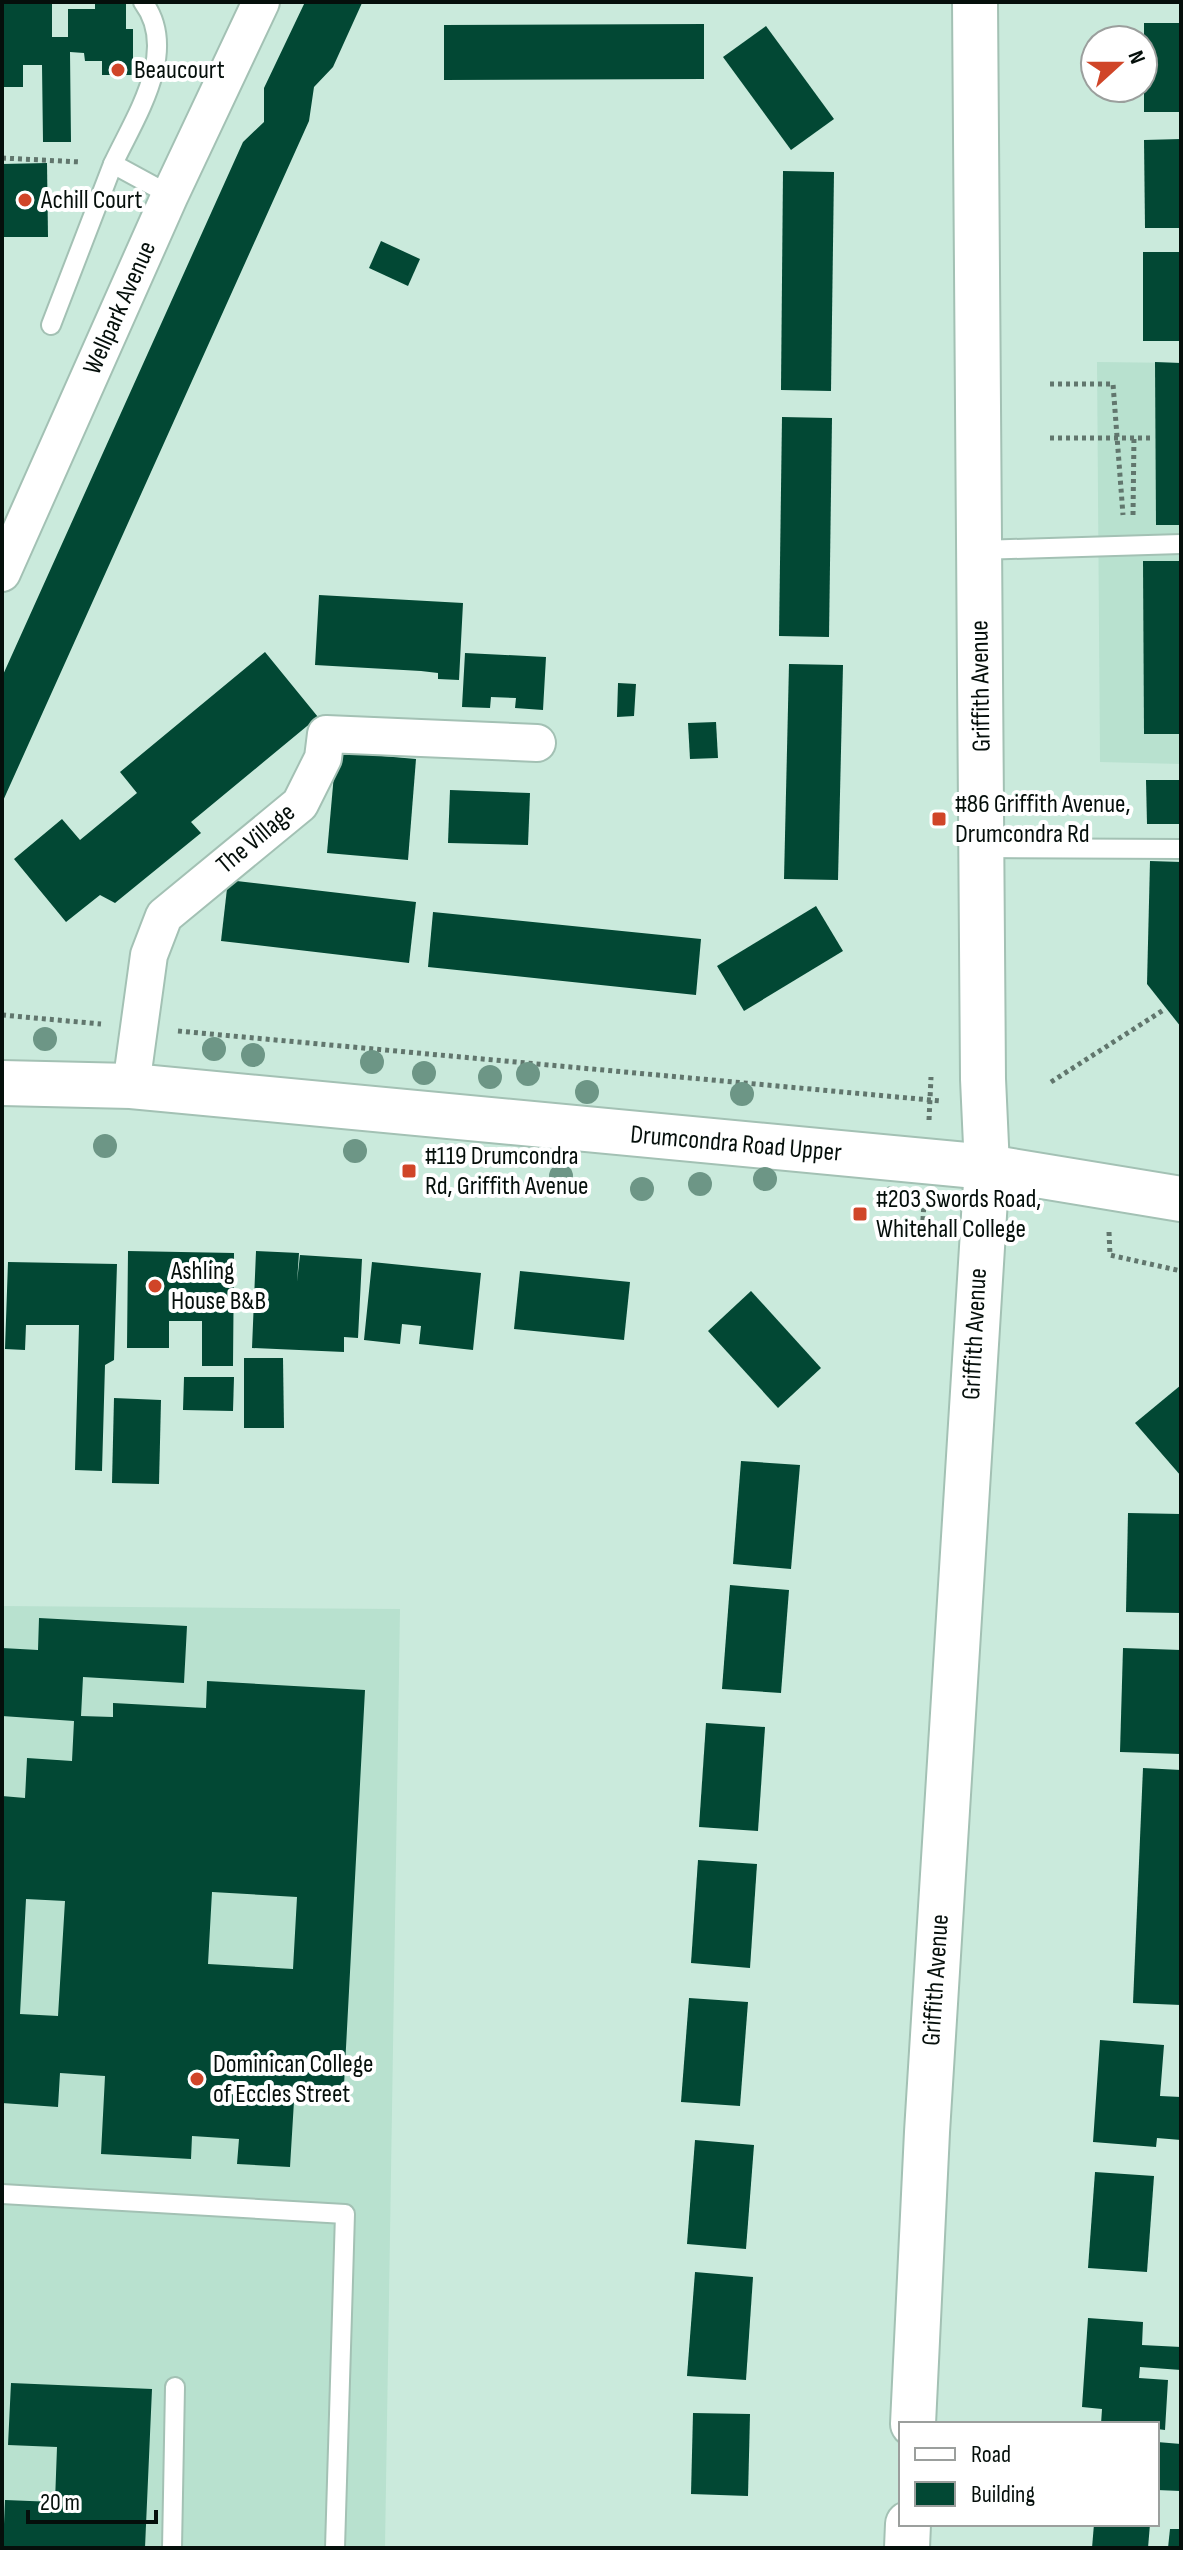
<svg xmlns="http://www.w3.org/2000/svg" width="1183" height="2550" viewBox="0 0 1183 2550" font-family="'Sofia Sans Condensed',sans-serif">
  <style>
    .built { fill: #b8e1cf }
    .building { fill: #024834; fill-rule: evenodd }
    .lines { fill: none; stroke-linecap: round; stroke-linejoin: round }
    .lane-casing { stroke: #a3c1b4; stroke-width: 22 }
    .street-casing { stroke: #a3c1b4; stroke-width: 40 }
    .secondary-casing { stroke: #a3c1b4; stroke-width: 48 }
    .path { stroke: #61766d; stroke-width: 5; stroke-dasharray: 4 4; stroke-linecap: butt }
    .lane { stroke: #fff; stroke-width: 18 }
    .street { stroke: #fff; stroke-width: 36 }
    .secondary { stroke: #fff; stroke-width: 44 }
    .tree { fill: #6d9686 }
    .poi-dot { fill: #d04528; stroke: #fff; stroke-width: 3 }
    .labels { text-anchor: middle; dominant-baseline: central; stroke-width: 8; stroke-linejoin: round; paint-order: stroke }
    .poi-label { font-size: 26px; fill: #050f0b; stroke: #fff; text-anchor: start }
    .street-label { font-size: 26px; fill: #050f0b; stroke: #fff }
  </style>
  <rect width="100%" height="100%" fill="#caeadc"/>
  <g class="built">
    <path d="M1097,362L1181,363V764L1100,762Z"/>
    <path d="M2,1606L400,1609L385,2548H2Z"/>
  </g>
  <g class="building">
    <path d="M2,2L52,4V37H68V9H95V2H126V29H133V75H102V61H85L84,53L70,52L71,142H43L42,65H23V87H2Z"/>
    <path d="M305,2L362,3L333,67L314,87L309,121L2,803V677L243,142L264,122V88Z"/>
    <rect x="1144" y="23" width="37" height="89"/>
    <path d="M704,24V79L444,80V25Z"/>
    <path d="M766,26L834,119L791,150L723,57Z"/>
    <path d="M1181,139V228H1145L1144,140Z"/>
    <path d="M47,163L48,237H2V164Z"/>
    <path d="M783,171L834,172L831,391L781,390Z"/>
    <path d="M381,241L420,259L408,286L369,268Z"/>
    <rect x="1143" y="252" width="38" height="89"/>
    <path d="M1155,362L1181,363V525H1156Z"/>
    <path d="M782,417L832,418L829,637L779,636Z"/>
    <path d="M1143,561H1181V734H1144Z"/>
    <path d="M319,595L463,603L459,680L438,679V673L421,671L315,665Z"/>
    <path d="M265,652L318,717L191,822L201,833L115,903L100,895L66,922L14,859L62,819L80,840L137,793L120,772Z"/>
    <path d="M465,653L546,657L543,710L515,708L516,698L491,697L490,708L462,707Z"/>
    <path d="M789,664L843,665L838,880L784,879Z"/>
    <path d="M618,683L636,684L634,716L617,717Z"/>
    <path d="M716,722L718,758L690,759L688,723Z"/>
    <path d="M336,752L416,759L408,860L327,853Z"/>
    <path d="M1146,780H1181V824H1147Z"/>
    <path d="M450,790L530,793L528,845L448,843Z"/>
    <path d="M1150,861L1181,862V1027L1147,984Z"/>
    <path d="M228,880L416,902L409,963L221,941Z"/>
    <path d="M816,906L843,951L744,1011L717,966Z"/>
    <path d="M433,912L701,939L696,995L428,967Z"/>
    <path d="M128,1251L234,1253L233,1366H202V1321H169V1348H127Z"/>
    <path d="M256,1251L299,1253L297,1282L300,1255L362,1259L358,1338L344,1337V1352L252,1348Z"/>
    <path d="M8,1262L117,1264L114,1360L105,1365L102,1471L75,1470L79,1325H26L25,1350L5,1349Z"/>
    <path d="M372,1262L481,1273L473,1350L419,1344L421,1326L402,1324L400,1344L364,1340Z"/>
    <path d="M520,1271L630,1282L624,1340L514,1329Z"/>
    <path d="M751,1291L821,1368L778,1408L708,1331Z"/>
    <path d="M244,1358H283L284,1428H244Z"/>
    <path d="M184,1377H234L233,1411L183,1410Z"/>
    <path d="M1181,1385V1476L1135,1423Z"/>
    <path d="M114,1398L161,1400L159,1484L112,1483Z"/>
    <path d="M741,1461L800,1465L791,1569L733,1564Z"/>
    <path d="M1128,1513L1181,1514V1613L1126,1612Z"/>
    <path d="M730,1585L789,1590L781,1693L722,1689Z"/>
    <path d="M39,1618L187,1626L184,1683L83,1677L81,1716L113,1717V1703L206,1708L207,1681L365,1690L343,2104L294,2101L290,2167L237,2164L239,2139L192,2136L191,2159L101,2154L105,2076L60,2073L58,2107L2,2103V1796L25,1798L27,1758L72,1761L74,1721L2,1716V1648L38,1650ZM212,1892L297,1897L293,1969L208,1964ZM26,1899L65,1901L58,2016L20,2014Z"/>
    <path d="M1123,1648L1181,1650V1754L1120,1752Z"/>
    <path d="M706,1723L765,1727L758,1831L699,1827Z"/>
    <path d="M1143,1768L1181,1770V2005L1133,2003Z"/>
    <path d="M698,1860L757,1864L750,1968L691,1963Z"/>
    <path d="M689,1998L748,2002L740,2106L681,2102Z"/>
    <path d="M1100,2040L1164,2045L1160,2096L1181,2097V2140L1157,2138L1156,2147L1093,2142Z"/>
    <path d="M695,2140L754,2145L746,2249L687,2244Z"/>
    <path d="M1095,2172L1154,2176L1147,2272L1088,2268Z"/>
    <path d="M695,2272L753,2277L746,2380L687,2376Z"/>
    <path d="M1088,2318L1143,2322L1142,2345L1181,2347V2370L1140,2367L1139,2378L1168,2380L1165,2430L1157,2429V2424H1101L1102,2409L1082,2407Z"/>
    <path d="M11,2383L152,2389L145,2548H3L5,2500L55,2502L57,2447L8,2445Z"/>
    <path d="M693,2413L750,2414L748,2496L691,2494Z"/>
    <path d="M1157,2442L1181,2444V2491L1157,2490Z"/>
    <path d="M1094,2524H1150L1148,2548H1092Z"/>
    <path d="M1170,2529H1181V2548H1168Z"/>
  </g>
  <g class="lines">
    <defs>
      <g id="lane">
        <path d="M143,2C180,51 135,117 113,164L170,195"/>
        <path d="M51,325L113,164"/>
        <path d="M980,550L1181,544"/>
        <path d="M982,848L1181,849"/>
        <path d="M2,2194L345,2214L335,2548"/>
        <path d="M172,2548L175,2387"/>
      </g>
      <g id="street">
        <path d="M2,573L170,195L261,2"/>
        <path d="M131,1086L149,955L164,916L300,804L323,758L326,734L537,743"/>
      </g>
      <g id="secondary">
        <path d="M2,1083L131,1086L987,1167L1181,1199"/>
        <path d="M913,2424L927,2132L987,1167L983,1079L975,2"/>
        <path d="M907,2548L908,2524"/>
      </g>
    </defs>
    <use href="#lane" class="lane-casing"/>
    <use href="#street" class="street-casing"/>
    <use href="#secondary" class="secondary-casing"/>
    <g class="path">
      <path d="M2,158L81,162"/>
      <path d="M1050,384H1113L1123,515"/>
      <path d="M1050,438H1154"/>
      <path d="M1133,515L1134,436"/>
      <path d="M2,1015L101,1024"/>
      <path d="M178,1031L941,1101"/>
      <path d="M1051,1082L1165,1009"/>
      <path d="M929,1120L931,1077"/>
      <path d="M1109,1232L1110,1255L1181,1271"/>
      <path d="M922,1236L924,1202"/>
    </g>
    <use href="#lane" class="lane"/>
    <use href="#street" class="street"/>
    <use href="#secondary" class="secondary"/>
  </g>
  <g class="tree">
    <circle cx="45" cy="1039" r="12"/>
    <circle cx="214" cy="1049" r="12"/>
    <circle cx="253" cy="1055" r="12"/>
    <circle cx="372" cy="1062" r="12"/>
    <circle cx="424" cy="1073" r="12"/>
    <circle cx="528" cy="1074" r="12"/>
    <circle cx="490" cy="1077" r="12"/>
    <circle cx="587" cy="1092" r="12"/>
    <circle cx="742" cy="1094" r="12"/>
    <circle cx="105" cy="1146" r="12"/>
    <circle cx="355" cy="1151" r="12"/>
    <circle cx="561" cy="1176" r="12"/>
    <circle cx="765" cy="1179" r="12"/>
    <circle cx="700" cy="1184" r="12"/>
    <circle cx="642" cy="1189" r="12"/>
    <circle cx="892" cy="1198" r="12"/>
  </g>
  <g class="poi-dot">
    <circle cx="118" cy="70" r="8"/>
    <circle cx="25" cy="200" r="8"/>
    <rect x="931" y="811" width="16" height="16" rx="4"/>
    <rect x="401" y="1163" width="16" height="16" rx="4"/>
    <rect x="852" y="1206" width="16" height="16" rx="4"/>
    <circle cx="155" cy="1286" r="8"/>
    <circle cx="197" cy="2079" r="8"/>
  </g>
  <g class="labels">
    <g class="poi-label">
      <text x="134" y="70">Beaucourt</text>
      <text x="41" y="200">Achill Court</text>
      <text x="955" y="804">#86 Griffith Avenue,<tspan x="955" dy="30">Drumcondra Rd</tspan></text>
      <text x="425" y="1156">#119 Drumcondra<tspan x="425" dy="30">Rd, Griffith Avenue</tspan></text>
      <text x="876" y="1199">#203 Swords Road,<tspan x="876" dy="30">Whitehall College</tspan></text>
      <text x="171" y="1271">Ashling<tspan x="171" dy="30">House B&amp;B</tspan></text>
      <text x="213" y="2064">Dominican College<tspan x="213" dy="30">of Eccles Street</tspan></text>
    </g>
    <g class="street-label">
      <text transform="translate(120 308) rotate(-66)">Wellpark Avenue</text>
      <text transform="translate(981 686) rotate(-91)">Griffith Avenue</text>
      <text transform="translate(256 839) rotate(-40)">The Village</text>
      <text transform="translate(736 1144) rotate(5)">Drumcondra Road Upper</text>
      <text transform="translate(975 1334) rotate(-87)">Griffith Avenue</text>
      <text transform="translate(936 1980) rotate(-86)">Griffith Avenue</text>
    </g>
  </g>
  <rect width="1183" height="2550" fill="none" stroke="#050f0b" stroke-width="8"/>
  <rect x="899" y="2422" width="260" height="104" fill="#ffffff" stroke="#9b9f9d" stroke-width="2"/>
  <rect x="915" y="2448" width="40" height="12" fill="#ffffff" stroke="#9b9f9d" stroke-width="2"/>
  <text x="971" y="2462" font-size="24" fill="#050f0b">Road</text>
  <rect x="915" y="2482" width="40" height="24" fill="#024834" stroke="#9b9f9d" stroke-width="2"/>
  <text x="971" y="2502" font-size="24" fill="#050f0b">Building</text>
  <g transform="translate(1119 64) rotate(69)"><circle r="38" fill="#ffffff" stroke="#9b9f9d" stroke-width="2"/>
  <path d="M0-6L14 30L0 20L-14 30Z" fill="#d04528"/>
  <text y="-12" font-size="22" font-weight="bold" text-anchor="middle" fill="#050f0b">N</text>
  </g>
  <path d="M28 2510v12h128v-12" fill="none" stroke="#050f0b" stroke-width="4"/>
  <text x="40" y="2510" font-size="24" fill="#050f0b" stroke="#ffffff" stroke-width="6" paint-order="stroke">20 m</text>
</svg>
